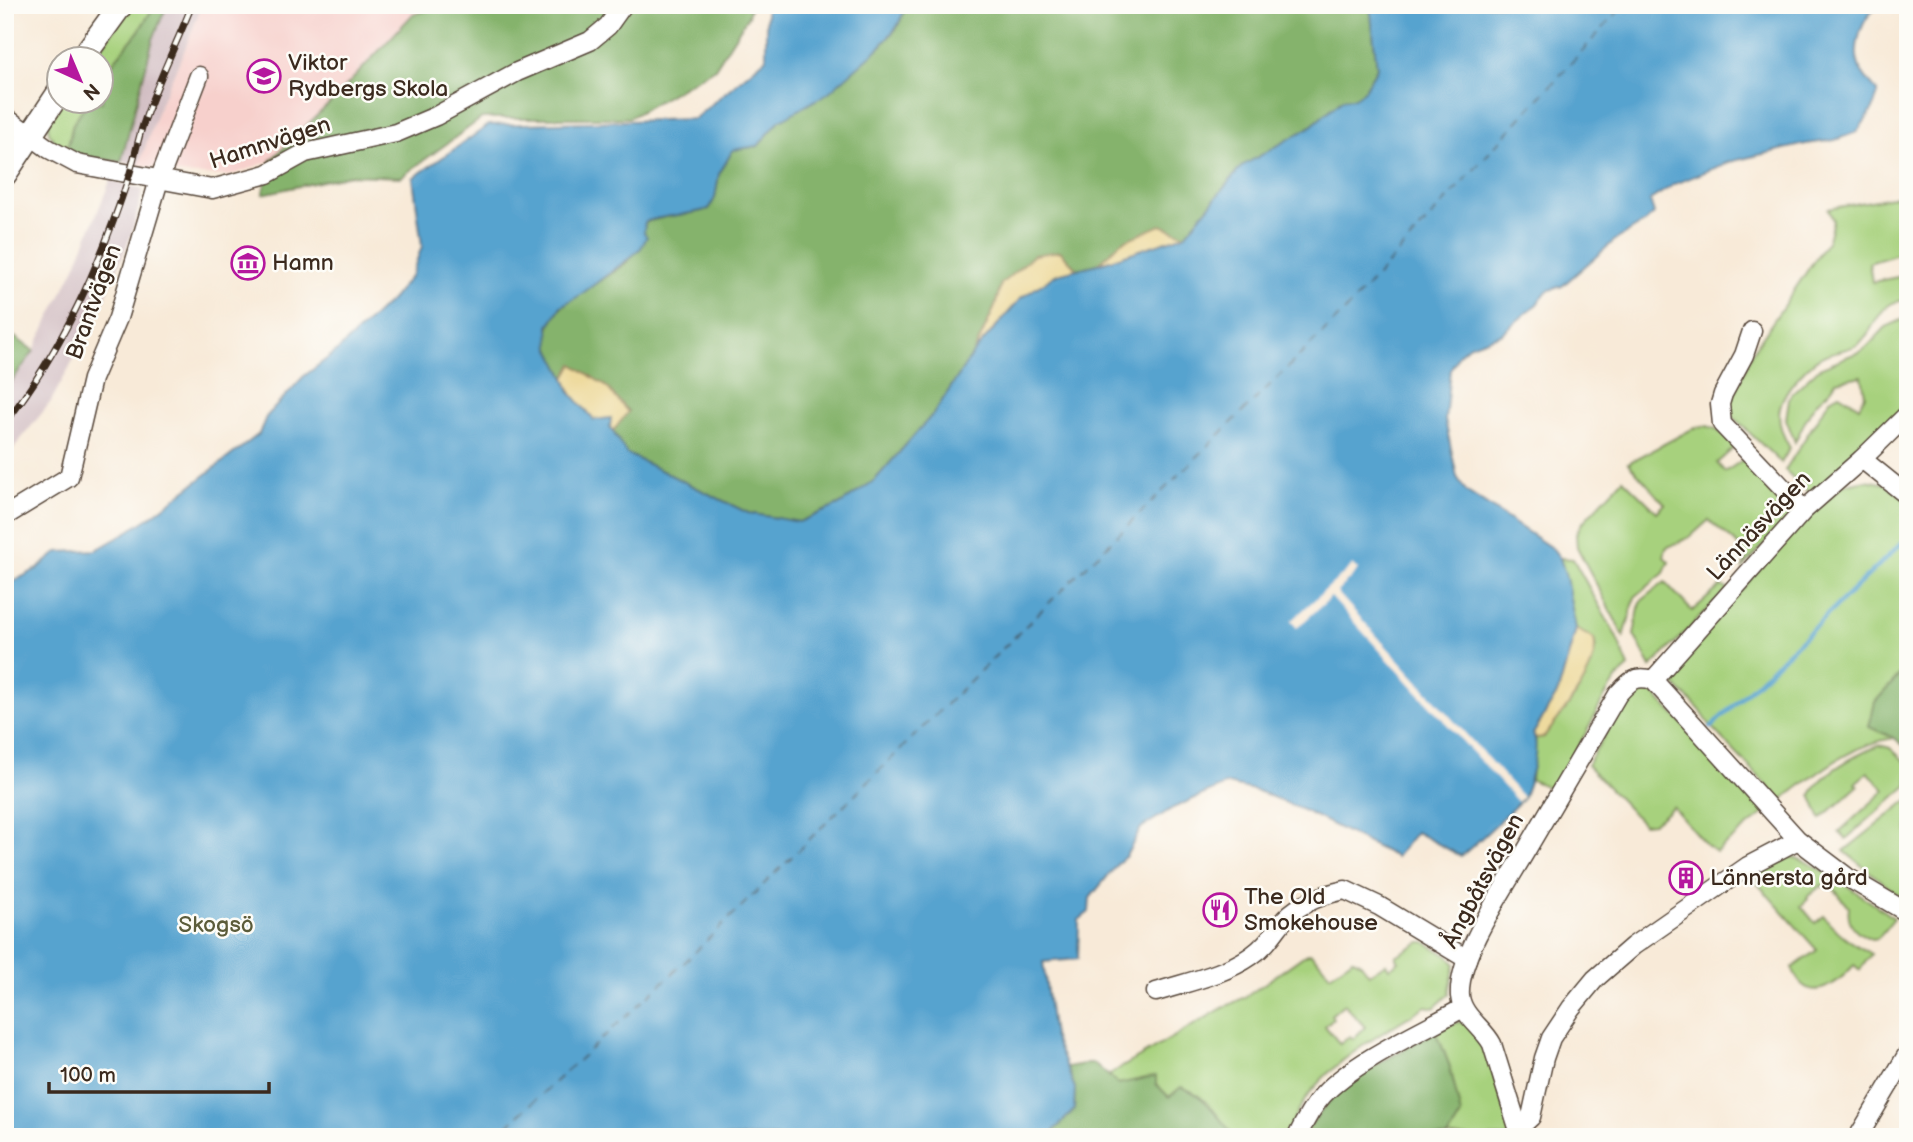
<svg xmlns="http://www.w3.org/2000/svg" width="1913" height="1142" viewBox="0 0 1913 1142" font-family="'Balsamiq Sans',sans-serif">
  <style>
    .built { fill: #f7d0cc }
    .industrial { fill: #d2bec3 }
    .green { fill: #a7d17d; stroke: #717e4e; stroke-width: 2; fill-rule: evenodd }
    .forest { fill: #85b36c; stroke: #606e45; stroke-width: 2 }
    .sand { fill: #eeda9e; stroke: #94825e; stroke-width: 2 }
    .water { fill: #57a3cf; stroke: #496676; stroke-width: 2 }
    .pier { fill: #f8ead8 }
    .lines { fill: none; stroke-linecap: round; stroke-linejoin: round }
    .stream { stroke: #57a3cf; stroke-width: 4.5 }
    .ferry { stroke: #465a65; stroke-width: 2; stroke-dasharray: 9 7; stroke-linecap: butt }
    .minor-casing { stroke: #57473a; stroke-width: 21 }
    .tertiary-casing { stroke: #57473a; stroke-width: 26 }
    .minor { stroke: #fff; stroke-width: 18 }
    .tertiary { stroke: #fff; stroke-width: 23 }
    .rail-casing { stroke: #3b2a1e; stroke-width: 7 }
    .rail { stroke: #fdfcf7; stroke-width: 4.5; stroke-dasharray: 13; stroke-linecap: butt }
    .labels { text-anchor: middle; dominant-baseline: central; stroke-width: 5; stroke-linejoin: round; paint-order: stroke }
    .poi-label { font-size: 23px; fill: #3b2a1e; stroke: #fdfcf7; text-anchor: start }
    .street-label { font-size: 23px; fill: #3b2a1e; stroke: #fdfcf7 }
    .park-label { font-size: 23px; fill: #5b5c3a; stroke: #fdfcf7 }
  </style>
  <rect width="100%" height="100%" fill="#fdfcf7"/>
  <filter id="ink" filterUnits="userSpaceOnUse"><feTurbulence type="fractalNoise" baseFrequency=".0143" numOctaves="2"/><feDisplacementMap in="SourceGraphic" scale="14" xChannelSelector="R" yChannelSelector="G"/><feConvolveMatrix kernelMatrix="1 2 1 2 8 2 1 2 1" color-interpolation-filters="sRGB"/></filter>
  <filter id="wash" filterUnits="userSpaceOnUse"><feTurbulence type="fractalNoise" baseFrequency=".00686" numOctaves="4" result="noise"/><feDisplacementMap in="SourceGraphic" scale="28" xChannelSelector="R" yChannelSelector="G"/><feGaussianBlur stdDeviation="1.57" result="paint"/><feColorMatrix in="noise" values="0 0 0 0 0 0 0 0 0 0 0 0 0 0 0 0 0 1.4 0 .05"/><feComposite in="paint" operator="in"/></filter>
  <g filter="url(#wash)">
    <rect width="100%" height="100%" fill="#f8ead8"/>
    <path class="built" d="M202,5H442L412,16L335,98L270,161L229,176L174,174L139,165L160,104L183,54Z"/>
    <g class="industrial">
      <path d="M167,5H202L183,54L160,104L139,165L121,162L153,39Z"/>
      <path d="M111,179L143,190L132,233L101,309L50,403L5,459V390L34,350L75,267Z"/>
    </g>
    <g class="green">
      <path d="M132,5H155L139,31L102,77V60H92Z"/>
      <path d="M61,102H87L73,124L67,150C42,136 44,123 61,102Z"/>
      <path d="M1908,194V251L1869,263L1872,282L1908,275V301C1876,298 1877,332 1857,345C1848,350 1835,351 1825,355C1815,359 1808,366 1800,375C1777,399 1772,418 1790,448L1781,463L1730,414L1728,408L1753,351L1828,240L1833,220L1828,209Z"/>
      <path d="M1904,319H1908V407L1817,492L1807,491L1785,470L1830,399L1839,394L1859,406L1865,395L1862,376L1836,381C1828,397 1822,394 1814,406C1806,417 1801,430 1795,442L1786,419L1789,399L1792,393L1819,368L1861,351L1868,346L1886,327Z"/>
      <path d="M1707,426L1716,429L1736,446L1717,463L1725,472L1744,459L1792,503L1794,512L1742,569L1747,558C1736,538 1724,535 1709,520L1690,537L1666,548L1664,557L1669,562L1664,573L1635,597L1624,637L1577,547L1576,534L1582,523L1623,479L1657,512L1665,504L1628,463L1694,428Z"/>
      <path d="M1866,480L1887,484L1908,501V666L1894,738C1850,744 1816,775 1781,800L1711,727L1700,710L1675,685L1671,675L1684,654L1801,523L1842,485Z"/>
      <path d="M1560,558L1573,559L1616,636L1629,667C1607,685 1600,707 1587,731C1576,751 1564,770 1552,789L1531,780L1536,738L1544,737L1576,695L1596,646L1593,639L1576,629L1566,577Z"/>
      <path d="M1665,582L1692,611L1721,586L1728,589L1651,667L1634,635L1640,602Z"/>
      <path d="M1641,689L1655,695L1767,811L1716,852L1706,845L1673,807L1653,823L1643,824L1587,765L1628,695Z"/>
      <path d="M1879,745L1890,748L1908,764V785L1846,839L1839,832L1885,790L1868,772L1855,783L1858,786L1821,819L1811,795C1821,772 1857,755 1879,745Z"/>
      <path d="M1908,800V898L1903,899L1844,851Z"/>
      <path d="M1789,857C1812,857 1872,904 1894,918L1878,938L1872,939C1856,933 1846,924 1849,907L1829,883L1823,887L1822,885L1807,897L1808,899L1801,906L1815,923L1824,916C1837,933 1852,943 1871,954L1860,970L1854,965C1835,987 1806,1006 1792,968L1817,950L1757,883L1758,875Z"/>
      <path d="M1420,942H1425L1448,956L1455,963L1449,994L1434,1008L1426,1006C1387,1030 1327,1063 1303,1103C1296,1113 1291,1125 1286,1137H1235L1230,1131L1169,1097L1156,1084H1118L1109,1075L1221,1009L1247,996L1305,955L1310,953L1319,961L1330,975L1353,959L1360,962L1369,974L1386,963L1389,968L1399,961L1396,956ZM1344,1004L1365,1027L1353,1039L1350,1036L1340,1044L1325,1026L1333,1018L1331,1015Z"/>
      <path d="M1458,1022L1467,1023L1485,1043L1513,1137H1448L1461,1115L1450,1067L1436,1031L1448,1024Z"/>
    </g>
    <g class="forest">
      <path d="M155,5H167L153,39L121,162L82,156L67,150L73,124L87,102H102V77L105,72L139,31Z"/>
      <path d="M442,5H751L748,16L715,68L629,118H482L401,177L350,175L263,194L270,161L335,98L412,15Z"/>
      <path d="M907,5H1370L1377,68L1363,92L1354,98L1343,99L1310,127L1242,166L1185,235L1161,226L1121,242L1098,264L1077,269L1060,251L1001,284L995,307L974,352L934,413L875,480L839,505L799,522L748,513L627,454L613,431L628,411L574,365L565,378C561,369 552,359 550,349C536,300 606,286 631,258C638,249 644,234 645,223C665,214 688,216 709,209L715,198L719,174L733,150L758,146L779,121L800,108L879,48L897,28Z"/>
      <path d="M5,330L34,351L5,390Z"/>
      <path d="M1908,665V749L1894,738L1869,727L1875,702Z"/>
      <path d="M1436,1031L1450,1067L1461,1115L1448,1137H1305L1310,1125L1343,1084Z"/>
      <path d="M1084,1064H1095L1118,1084L1156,1076V1084L1169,1097L1181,1087C1207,1095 1218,1118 1235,1137H1048L1074,1110L1075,1088L1067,1067Z"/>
    </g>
    <g class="sand">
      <path d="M1161,225L1185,235L1098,264L1121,242Z"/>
      <path d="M1060,251L1077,269C1031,280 1004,318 974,352L995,307L1001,284L1034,255Z"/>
      <path d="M573,364L607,387L628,412L613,431C608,424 601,424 594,420C580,410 571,394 565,378Z"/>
      <path d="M1576,629L1594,639C1602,668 1561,715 1544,737L1536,738L1533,734L1558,692Z"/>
    </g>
    <path class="water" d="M766,5H907L897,27L879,48L828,93L779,121L758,146L733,150L719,174L715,198L709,209C688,216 665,214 645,222L644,232L647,237L641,248L631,257L579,296L561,306L549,326L550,349L565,378L570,392L594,420L611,418L610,427L627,454L748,513L799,522L839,505L875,480L934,413L974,352L1021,298L1057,274L1098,264L1185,235L1242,166L1310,127L1343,99L1354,98L1363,92L1377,68L1370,5H1880C1868,14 1863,22 1859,37C1852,63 1861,73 1878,92L1873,109L1857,132L1835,140L1806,144L1729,162L1675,184L1650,200L1654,214L1645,222L1614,241L1562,286L1547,291L1537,304L1501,334L1468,346L1459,354L1450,370L1445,420L1457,477L1466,491L1553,549L1560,558L1566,577L1576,629L1558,692L1533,734C1541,747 1529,783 1524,796C1520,803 1470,849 1461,856L1416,832L1396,857L1305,811L1258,791L1227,784L1173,808L1141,828L1126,856L1119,862L1090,898L1089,912L1079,920L1078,959L1043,962L1053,1036L1075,1088L1074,1110L1048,1137H5V586L37,569L58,552L96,550L119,537L149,518L259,434L266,417L303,377L337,351L390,301L411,276L422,246L413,178L489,125L694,119L766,58Z"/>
    <path class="pier" d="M1353,565L1358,570L1337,592L1523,797L1518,802L1331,597L1297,628L1291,621Z"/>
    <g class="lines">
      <path class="stream" d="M1711,727L1908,537"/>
      <path class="ferry" d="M495,1137L685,962L1345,311L1624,5"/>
    </g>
  </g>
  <g filter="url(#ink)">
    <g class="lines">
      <defs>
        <g id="minor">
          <path d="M5,117L49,149L77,164L212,189L267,174L305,153L396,133L436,116L517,72L590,41L608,26L623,5"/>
          <path d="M1752,331L1744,355L1723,394L1720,404L1722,424L1804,510"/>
          <path d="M1862,459L1908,496"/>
          <path d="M5,516L69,477L92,379L118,318L159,180L199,76"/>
          <path d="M1653,680L1804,510L1862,459L1908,414"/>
          <path d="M1653,680L1798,840L1847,877L1908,913"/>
          <path d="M1156,992C1187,982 1224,975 1251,956C1264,947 1271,937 1280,925C1295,904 1321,895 1345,890L1379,906L1467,959"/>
          <path d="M1518,1129L1531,1117L1544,1058L1551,1038L1571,1008L1595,979L1633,946L1748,866L1798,840"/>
          <path d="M1297,1137C1304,1122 1312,1107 1323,1095C1356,1060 1420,1032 1463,1008"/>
          <path d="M1521,1137L1492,1044C1484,1028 1462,1016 1460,996C1457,954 1510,880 1531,842C1560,793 1589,743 1618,694C1630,681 1635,675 1653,680"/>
          <path d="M1858,1137L1908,1053"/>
        </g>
        <g id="tertiary">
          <path d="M81,60L121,5"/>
          <path d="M5,174L60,91"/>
        </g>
      </defs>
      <use href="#minor" class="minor-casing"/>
      <use href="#tertiary" class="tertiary-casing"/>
      <use href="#minor" class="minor"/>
      <use href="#tertiary" class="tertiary"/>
      <defs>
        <path id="rail" d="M5,423C63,349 100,265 129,176C135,157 138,137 145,119C158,80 177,43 192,5"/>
      </defs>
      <use href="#rail" class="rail-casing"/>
      <use href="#rail" class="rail"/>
    </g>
  </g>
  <defs>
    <symbol id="school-ring" viewBox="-11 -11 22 22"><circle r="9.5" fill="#fdfcf7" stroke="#b5179e" stroke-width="1.5"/><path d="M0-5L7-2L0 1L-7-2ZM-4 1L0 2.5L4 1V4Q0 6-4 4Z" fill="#b5179e"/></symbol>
    <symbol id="museum-ring" viewBox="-11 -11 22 22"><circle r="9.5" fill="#fdfcf7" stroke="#b5179e" stroke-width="1.5"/><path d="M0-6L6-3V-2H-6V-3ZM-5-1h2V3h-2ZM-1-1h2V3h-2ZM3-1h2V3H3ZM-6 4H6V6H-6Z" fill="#b5179e"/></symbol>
    <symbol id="building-ring" viewBox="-11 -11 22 22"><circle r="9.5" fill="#fdfcf7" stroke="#b5179e" stroke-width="1.5"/><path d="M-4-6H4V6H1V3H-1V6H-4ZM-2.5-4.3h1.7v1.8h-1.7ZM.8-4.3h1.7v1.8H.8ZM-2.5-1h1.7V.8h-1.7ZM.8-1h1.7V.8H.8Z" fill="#b5179e"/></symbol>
    <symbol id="restaurant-ring" viewBox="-11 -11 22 22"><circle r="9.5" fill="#fdfcf7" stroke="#b5179e" stroke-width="1.5"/><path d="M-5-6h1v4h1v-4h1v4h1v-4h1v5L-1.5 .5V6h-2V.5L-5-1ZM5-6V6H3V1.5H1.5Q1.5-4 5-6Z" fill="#b5179e"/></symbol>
  </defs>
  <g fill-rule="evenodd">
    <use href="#school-ring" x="245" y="57" width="38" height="38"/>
    <use href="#museum-ring" x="229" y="244" width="38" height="38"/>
    <use href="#building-ring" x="1667" y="859" width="38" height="38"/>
    <use href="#restaurant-ring" x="1201" y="891" width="38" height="38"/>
  </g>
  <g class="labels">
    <g class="poi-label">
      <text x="288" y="63">Viktor<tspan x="288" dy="26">Rydbergs Skola</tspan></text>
      <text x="272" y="263">Hamn</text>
      <text x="1710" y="878">Lännersta gård</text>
      <text x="1244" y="897">The Old<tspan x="1244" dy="26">Smokehouse</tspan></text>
    </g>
    <g class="street-label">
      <text transform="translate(270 143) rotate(-18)">Hamnvägen</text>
      <text transform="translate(94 302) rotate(-70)">Brantvägen</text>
      <text transform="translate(1759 526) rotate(-47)">Lännäsvägen</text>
      <text transform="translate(1483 881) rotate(-62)">Ångbåtsvägen</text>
    </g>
    <g class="park-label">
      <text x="216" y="925">Skogsö</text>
    </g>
  </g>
  <rect width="1913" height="1142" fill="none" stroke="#fdfcf7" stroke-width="28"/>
  <g transform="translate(80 80) rotate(136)"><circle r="33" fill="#fdfcf7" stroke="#afa8a0" stroke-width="2"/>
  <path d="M0-5L12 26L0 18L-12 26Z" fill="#b5179e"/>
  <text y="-10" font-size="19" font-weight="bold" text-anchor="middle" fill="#3b2a1e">N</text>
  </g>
  <path d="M49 1082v10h220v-10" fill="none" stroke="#3b2a1e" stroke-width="3.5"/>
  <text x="60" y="1082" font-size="21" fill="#3b2a1e" stroke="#fdfcf7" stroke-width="5" paint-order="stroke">100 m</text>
</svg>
